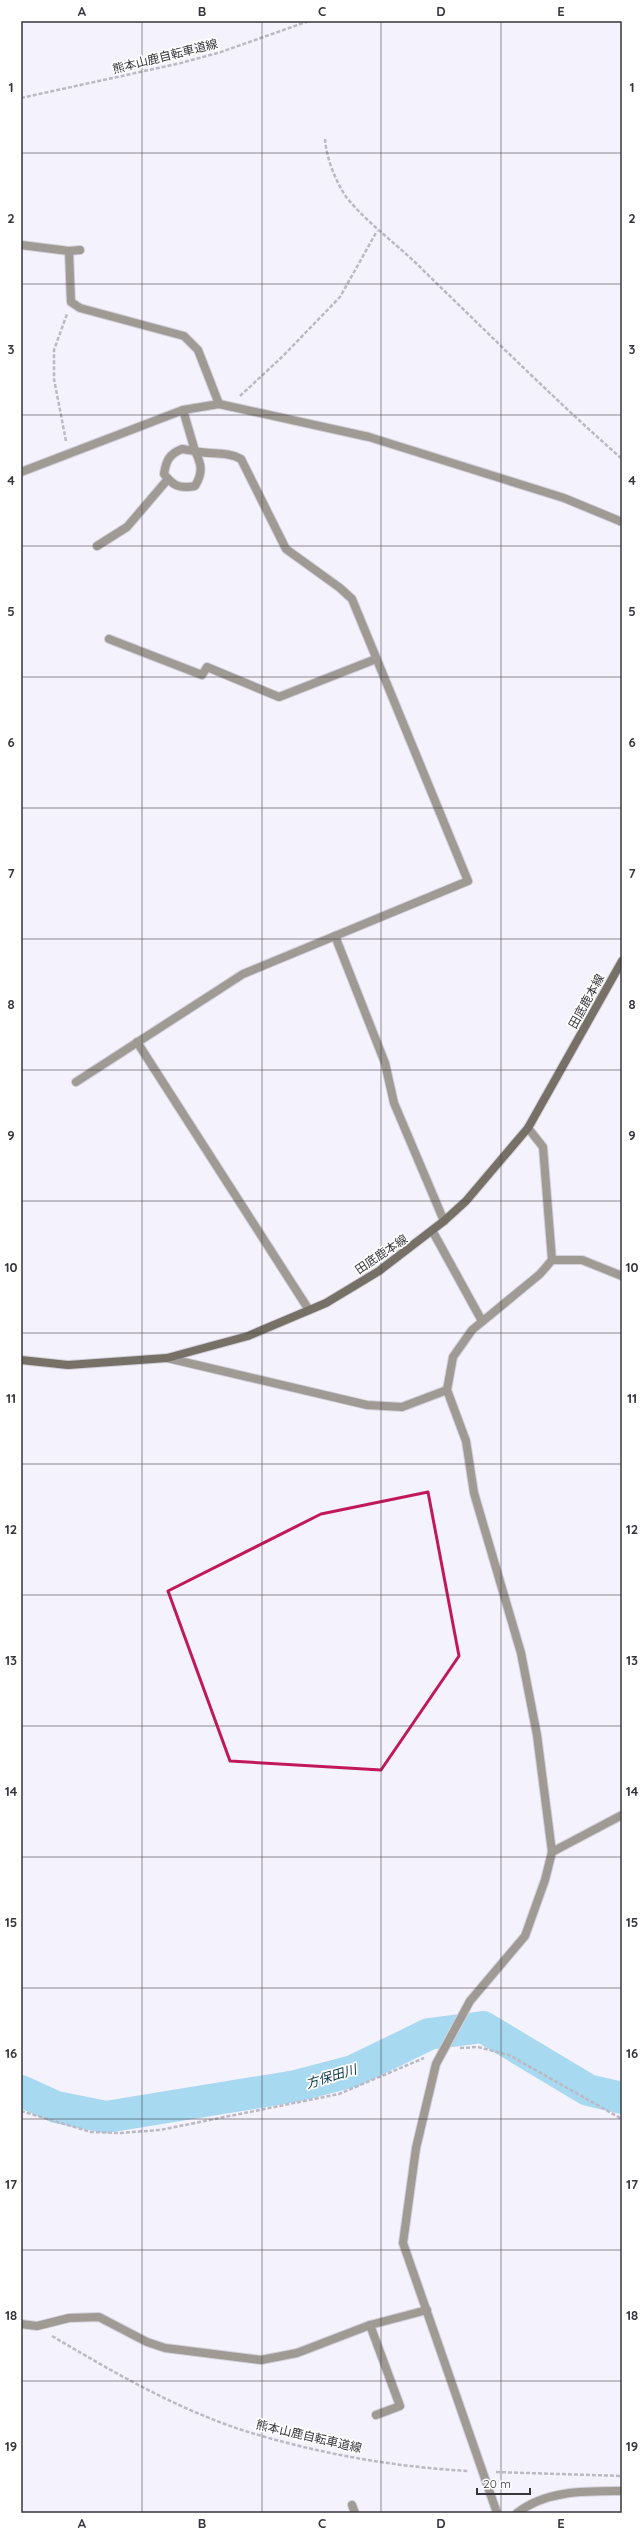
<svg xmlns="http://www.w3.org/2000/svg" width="643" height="2534" viewBox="0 0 643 2534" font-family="Quicksand,'Noto Sans JP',sans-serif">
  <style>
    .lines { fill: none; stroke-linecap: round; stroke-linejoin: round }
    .river { stroke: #a7d9f1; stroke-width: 32 }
    .service-casing { stroke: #d2d0da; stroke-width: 10 }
    .minor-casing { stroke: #d2d0da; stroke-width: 10 }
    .tertiary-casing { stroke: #d2d0da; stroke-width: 10 }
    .secondary-casing { stroke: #d2d0da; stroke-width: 10 }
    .path { stroke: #bbb9c3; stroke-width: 2.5; stroke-dasharray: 4 2; stroke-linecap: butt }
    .service { stroke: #9f9a94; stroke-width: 8 }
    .minor { stroke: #9f9a94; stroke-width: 8 }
    .tertiary { stroke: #9f9a94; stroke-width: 8 }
    .secondary { stroke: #777067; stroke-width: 8 }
    .marked { fill: none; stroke: #c2185b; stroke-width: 3; stroke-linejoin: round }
    .grid { fill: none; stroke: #36353c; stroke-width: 1; stroke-opacity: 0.55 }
    .labels { text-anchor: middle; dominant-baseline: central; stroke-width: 3.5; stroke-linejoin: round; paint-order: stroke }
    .street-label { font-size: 12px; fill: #36353c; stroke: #fff }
    .water-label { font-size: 13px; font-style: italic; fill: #073546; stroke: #fff }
    .neatline { fill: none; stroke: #36353c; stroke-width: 1.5 }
    .grid-label { font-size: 13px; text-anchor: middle; font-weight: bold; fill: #36353c }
  </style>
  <rect width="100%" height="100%" fill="#f4f2fd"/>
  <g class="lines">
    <path class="river" d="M21,2091L56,2107L106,2117L296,2086L353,2071L429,2034L483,2027L588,2090L622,2098"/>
    <defs>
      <g id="service">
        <path d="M182,449L195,451C202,465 203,473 195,486C180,489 173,486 164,474C166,461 169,454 182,449Z"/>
        <path d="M97,546L127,527L168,479"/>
        <path d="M109,639L202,675L207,667L279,697L376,659"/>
        <path d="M335,936L385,1063L394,1103L444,1221"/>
        <path d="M137,1042L309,1310"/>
        <path d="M76,1082L243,974L468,881L352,599L340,588L286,549L241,459C227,451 211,455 195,451L183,410"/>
        <path d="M528,1128L543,1147L552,1260"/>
      </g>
      <g id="minor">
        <path d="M21,245L69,251L80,250"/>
        <path d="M69,251L71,302L80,308L184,336L198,350L219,404"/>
        <path d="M433,1232L482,1321"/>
        <path d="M167,1358L367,1405L402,1407L447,1390"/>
        <path d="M552,1852L622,1815"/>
        <path d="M21,2324L37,2326L69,2318L99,2317L147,2342L165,2348L261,2360L297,2353L370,2325L427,2310"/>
        <path d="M370,2325L400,2406L376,2415"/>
        <path d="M352,2505L355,2513"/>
        <path d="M497,2513L403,2243L416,2148L436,2064L470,2001L525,1936L545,1880L552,1852L537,1735L521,1653L474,1493L466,1441L447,1390L453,1357L472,1330L540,1274L552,1260H582L622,1276"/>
        <path d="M517,2513C546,2490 587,2491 622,2491"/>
      </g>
      <path id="tertiary" d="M21,472L183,410L219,404L369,437L564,498L622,522"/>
      <path id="secondary" d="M21,1360L68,1365L167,1358L248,1336L326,1303L379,1271L444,1221L466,1201L528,1128L622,961"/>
    </defs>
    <use href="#service" class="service-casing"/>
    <use href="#minor" class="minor-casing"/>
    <use href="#tertiary" class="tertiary-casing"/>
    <use href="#secondary" class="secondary-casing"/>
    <g class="path">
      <path d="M21,98L181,63L221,52L309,21"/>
      <path d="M325,139C326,157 336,183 347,198C371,227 400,246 426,273C491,336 554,399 622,459"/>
      <path d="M240,396L282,357L340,297L377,231"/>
      <path d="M66,441L54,379V350L67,314"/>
      <path d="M460,2048L478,2047L509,2055L622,2119"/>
      <path d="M21,2111L91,2132L120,2133L160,2130L339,2094L424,2058"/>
      <path d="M52,2336C113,2372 175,2408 242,2430C315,2453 393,2467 469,2471"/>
      <path d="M496,2472L622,2476"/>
    </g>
    <use href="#service" class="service"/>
    <use href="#minor" class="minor"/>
    <use href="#tertiary" class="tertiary"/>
    <use href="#secondary" class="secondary"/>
  </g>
  <path class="marked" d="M428,1492L459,1656L381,1770L230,1761L168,1591L321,1514Z"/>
  <path class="grid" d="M142,21V2513M262,21V2513M381,21V2513M501,21V2513M21,153H622M21,284H622M21,415H622M21,546H622M21,677H622M21,808H622M21,939H622M21,1070H622M21,1201H622M21,1333H622M21,1464H622M21,1595H622M21,1726H622M21,1857H622M21,1988H622M21,2119H622M21,2250H622M21,2381H622"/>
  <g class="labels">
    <g class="street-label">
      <text transform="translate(165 56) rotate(-14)">熊本山鹿自転車道線</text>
      <text transform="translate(586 1001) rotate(-61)">田底鹿本線</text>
      <text transform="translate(381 1254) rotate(-34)">田底鹿本線</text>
      <text transform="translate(309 2436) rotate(13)">熊本山鹿自転車道線</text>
    </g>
    <g class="water-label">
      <text transform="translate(331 2076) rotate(-17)">方保田川</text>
    </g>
  </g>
  <rect width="643" height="2534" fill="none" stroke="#ffffff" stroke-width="44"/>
  <path d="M477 2488v6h53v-6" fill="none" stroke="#36353c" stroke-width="2"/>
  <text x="483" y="2488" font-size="12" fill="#36353c" stroke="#ffffff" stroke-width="3" paint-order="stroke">20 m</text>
  <rect x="22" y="22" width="599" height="2490" class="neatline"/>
  <g class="grid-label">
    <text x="82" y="16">A</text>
    <text x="202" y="16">B</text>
    <text x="322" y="16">C</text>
    <text x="441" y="16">D</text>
    <text x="561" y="16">E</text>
    <text x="11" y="92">1</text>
    <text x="632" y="92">1</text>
    <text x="11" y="223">2</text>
    <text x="632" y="223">2</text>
    <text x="11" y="354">3</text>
    <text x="632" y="354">3</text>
    <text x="11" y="485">4</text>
    <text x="632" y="485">4</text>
    <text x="11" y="616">5</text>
    <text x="632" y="616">5</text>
    <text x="11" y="747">6</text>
    <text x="632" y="747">6</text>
    <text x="11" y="878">7</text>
    <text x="632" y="878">7</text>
    <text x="11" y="1009">8</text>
    <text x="632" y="1009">8</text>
    <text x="11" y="1140">9</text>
    <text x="632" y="1140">9</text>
    <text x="11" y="1272">10</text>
    <text x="632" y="1272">10</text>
    <text x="11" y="1403">11</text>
    <text x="632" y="1403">11</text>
    <text x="11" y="1534">12</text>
    <text x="632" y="1534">12</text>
    <text x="11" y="1665">13</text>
    <text x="632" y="1665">13</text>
    <text x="11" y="1796">14</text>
    <text x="632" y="1796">14</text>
    <text x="11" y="1927">15</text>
    <text x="632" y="1927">15</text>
    <text x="11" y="2058">16</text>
    <text x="632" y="2058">16</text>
    <text x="11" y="2189">17</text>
    <text x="632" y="2189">17</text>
    <text x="11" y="2320">18</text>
    <text x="632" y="2320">18</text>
    <text x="11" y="2451">19</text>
    <text x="632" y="2451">19</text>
    <text x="82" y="2528">A</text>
    <text x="202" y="2528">B</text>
    <text x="322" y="2528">C</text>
    <text x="441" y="2528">D</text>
    <text x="561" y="2528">E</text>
  </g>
</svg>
